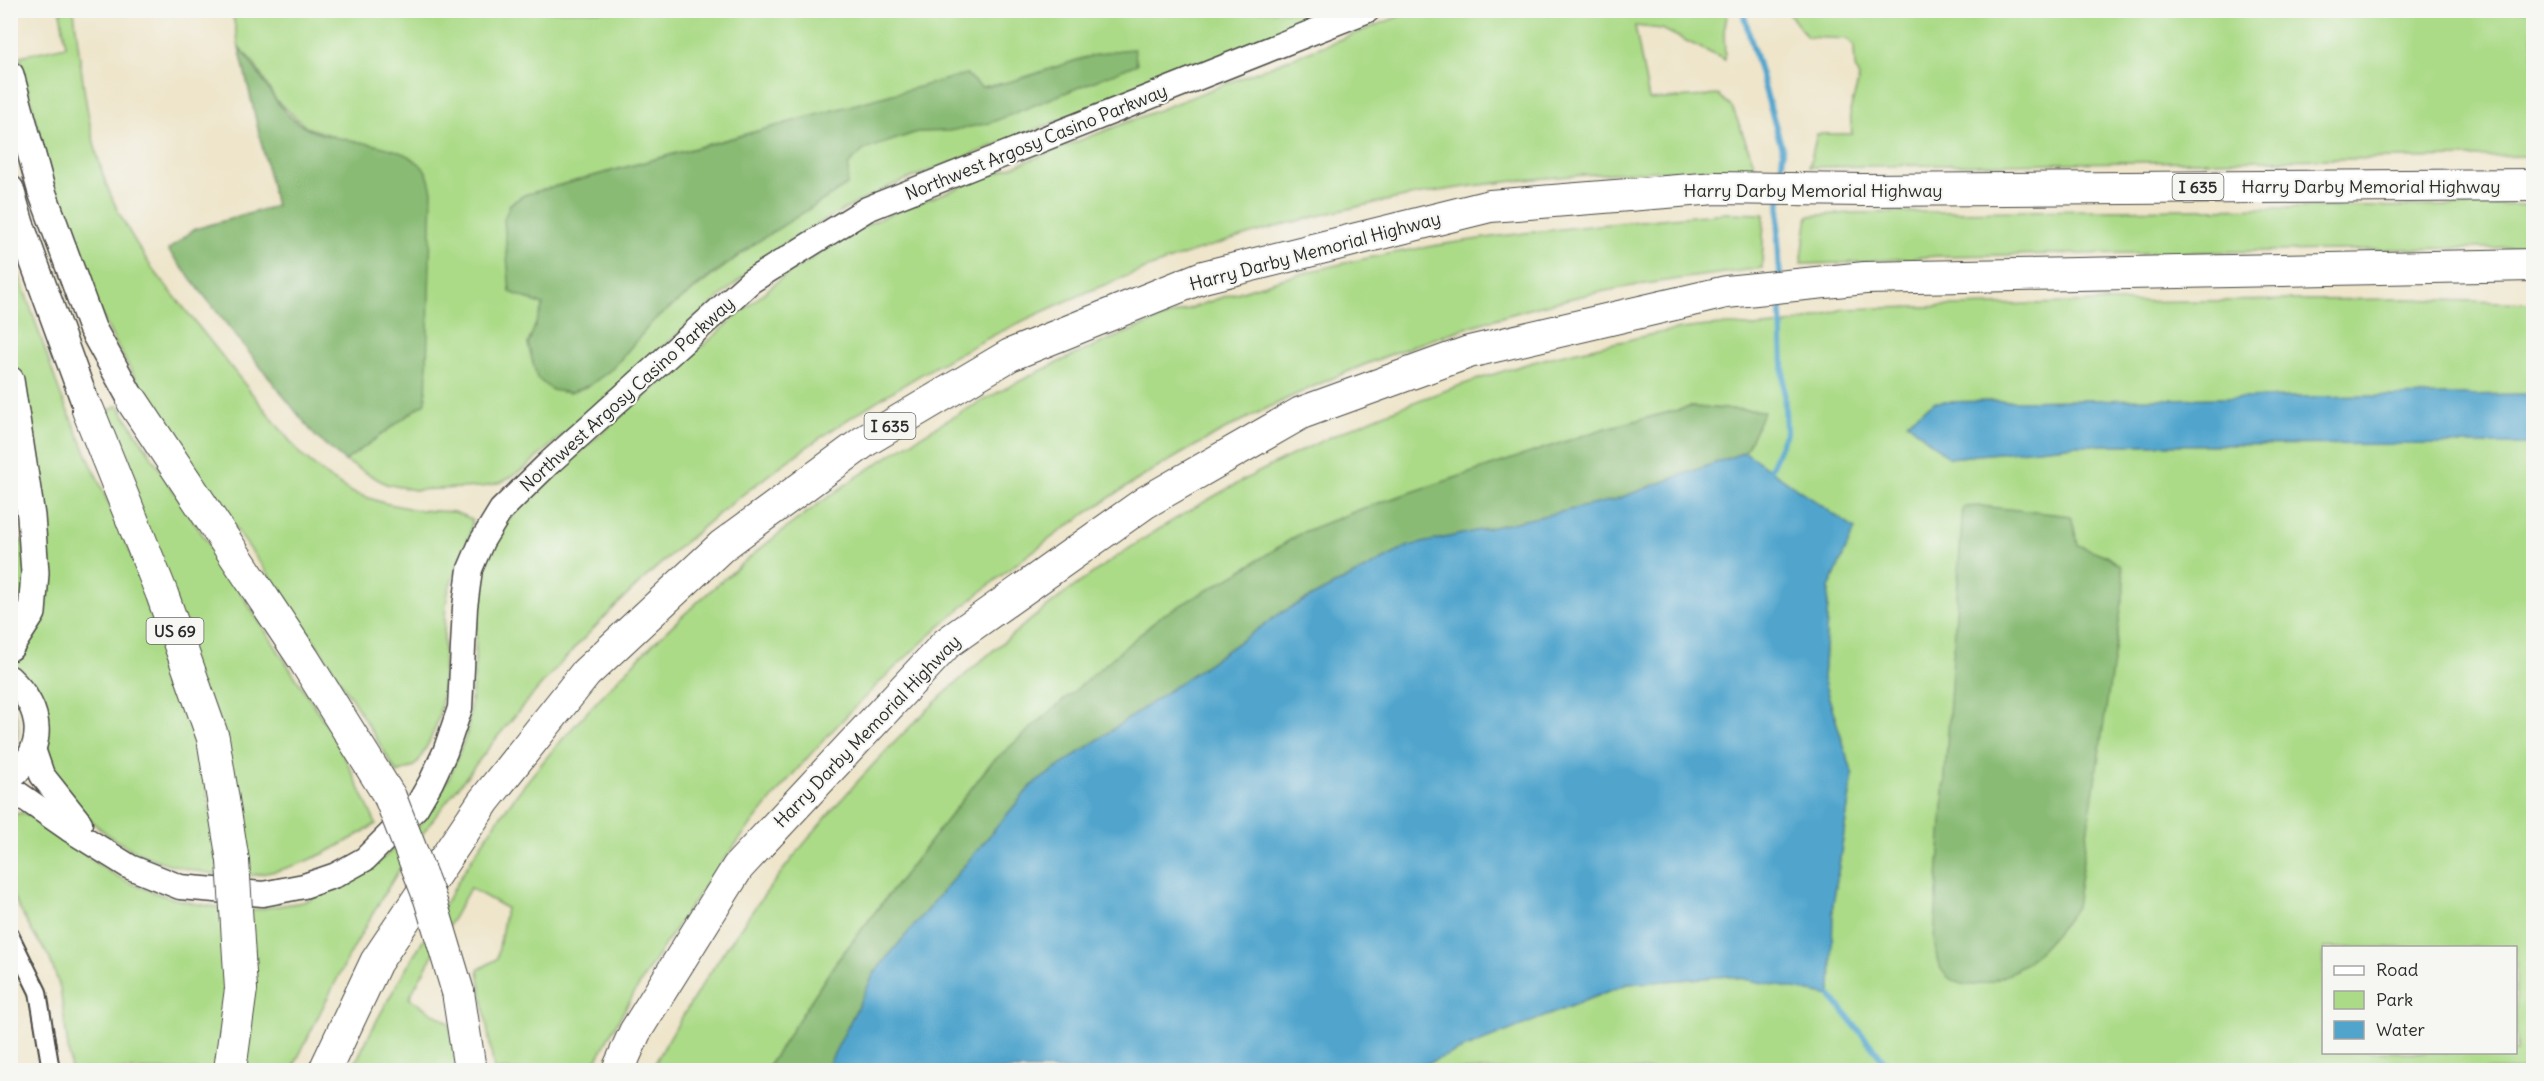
<svg xmlns="http://www.w3.org/2000/svg" width="2544" height="1081" viewBox="0 0 2544 1081" font-family="Delius,sans-serif">
  <style>
    .green { fill: #acdb88; stroke: #6c835a; stroke-width: 1.5; fill-rule: evenodd }
    .forest { fill: #89bb74; stroke: #5a7350; stroke-width: 1.5 }
    .water { fill: #51a5cd; stroke: #3e687c; stroke-width: 1.5 }
    .lines { fill: none; stroke-linecap: round; stroke-linejoin: round }
    .stream { stroke: #51a5cd; stroke-width: 6 }
    .street-casing { stroke: #484743; stroke-width: 20 }
    .secondary-casing { stroke: #484743; stroke-width: 27 }
    .primary-casing { stroke: #484743; stroke-width: 30 }
    .highway-casing { stroke: #484743; stroke-width: 34 }
    .street { stroke: #fff; stroke-width: 16 }
    .secondary { stroke: #fff; stroke-width: 24 }
    .primary { stroke: #fff; stroke-width: 27 }
    .highway { stroke: #fff; stroke-width: 32 }
    .highway-bridge-casing { stroke: #484743; stroke-width: 34; stroke-linecap: butt }
    .highway-bridge { stroke: #fff; stroke-width: 32 }
    .labels { text-anchor: middle; dominant-baseline: central; stroke-width: 4.5; stroke-linejoin: round; paint-order: stroke }
    .shield { fill: #f6f6f2; stroke: #686867; stroke-width: 1.5 }
    .shield-label { font-size: 16px; font-weight: bold; fill: #2b2b2b }
    .street-label { font-size: 18px; fill: #2b2b2b; stroke: #f6f6f2 }
  </style>
  <rect width="100%" height="100%" fill="#f6f6f2"/>
  <filter id="ink" filterUnits="userSpaceOnUse"><feTurbulence type="fractalNoise" baseFrequency=".0167" numOctaves="2"/><feDisplacementMap in="SourceGraphic" scale="12" xChannelSelector="R" yChannelSelector="G"/><feConvolveMatrix kernelMatrix="1 2 1 2 8 2 1 2 1" color-interpolation-filters="sRGB"/></filter>
  <filter id="wash" filterUnits="userSpaceOnUse"><feTurbulence type="fractalNoise" baseFrequency=".008" numOctaves="4" result="noise"/><feDisplacementMap in="SourceGraphic" scale="24" xChannelSelector="R" yChannelSelector="G"/><feGaussianBlur stdDeviation="1.35" result="paint"/><feColorMatrix in="noise" values="0 0 0 0 0 0 0 0 0 0 0 0 0 0 0 0 0 1.4 0 .05"/><feComposite in="paint" operator="in"/></filter>
  <g filter="url(#wash)">
    <rect width="100%" height="100%" fill="#eee5ca"/>
    <g class="green">
      <path d="M60,11H74C81,66 86,124 104,178C115,210 133,239 152,268L301,455L328,477L351,492L384,503L417,510L454,512L472,519C472,545 453,568 448,593C437,646 455,702 424,751C422,756 418,763 414,766C409,769 402,771 397,773C362,714 326,657 287,601C227,515 163,432 114,340C68,251 42,152 20,56L66,46Z"/>
      <path d="M232,11H1341L893,185C850,206 809,227 769,254L524,469L502,482L482,487L415,490L386,484L345,461L426,402L333,136L306,127L276,100L253,62L239,47ZM1086,57L949,131L917,132L863,150L757,242L653,321L613,368L590,385L570,393L552,390L528,344L544,305L524,195L966,74L981,87L1007,84Z"/>
      <path d="M1413,11H1728L1724,31L1725,60L1662,29L1635,26L1649,100L1719,95L1733,109L1756,168C1637,171 1517,175 1400,198C1027,269 699,470 470,772C453,794 435,815 420,838C370,911 330,991 292,1070H245L247,911L303,902L342,886L371,869L420,825L449,778L467,733L474,676L479,574L500,531L514,513L543,484L780,279L854,231L888,215Z"/>
      <path d="M1787,11H2533V156L1809,167L1817,134H1852L1850,111L1859,79L1855,67L1854,46L1848,39L1807,37Z"/>
      <path d="M2533,205V247L1938,256L1845,263L1801,264L1808,216L1852,213Z"/>
      <path d="M1726,213L1764,214L1762,268C1696,277 1628,284 1564,300C1141,405 793,687 591,1070H494L478,970L497,959L506,908L470,888L409,998L449,1023L458,1070H352C375,1021 402,974 431,928C446,903 459,878 475,854C516,789 569,730 622,675C808,483 1035,347 1293,276C1434,237 1581,227 1726,213Z"/>
      <path d="M10,249L61,396L143,581L201,749L220,875C152,865 97,843 60,782C56,775 49,766 46,758C44,748 45,736 46,726C46,700 31,681 11,666L41,541L11,356Z"/>
      <path d="M2406,299L2533,303V394L1934,402L1907,422L1950,458L2076,445L2533,444V1070H1410L1627,984L1728,976L1831,995L1833,904L1853,775L1823,679L1829,588L1854,529L1745,452L1764,411L1690,407L1603,429L1364,508L1301,533L1236,574L991,763L834,965L766,1070H651C844,725 1143,479 1523,365C1556,355 1591,348 1624,341C1644,336 1663,331 1683,329C1697,327 1712,325 1727,325C1739,324 1752,328 1764,327C1792,325 1817,318 1843,309L2106,302ZM2324,948H2516V1052H2324Z"/>
      <path d="M118,405L330,730L350,768L376,824C336,849 293,873 244,876L99,416Z"/>
      <path d="M11,532L24,543L28,593L11,628Z"/>
      <path d="M11,705C21,719 21,740 11,753Z"/>
      <path d="M22,813C53,817 70,844 93,861C131,889 181,904 227,908L229,992L223,1070H71L60,988L49,956L34,935L11,893L10,815Z"/>
    </g>
    <g class="forest">
      <path d="M239,47C262,72 274,111 306,128C339,145 403,139 425,170C429,175 430,185 432,191L426,402L345,461L316,437L168,250L195,229L276,206Z"/>
      <path d="M1134,49L1137,64L990,123L949,131L917,132L864,150L849,164L847,185L757,242L705,280L653,321L613,368L590,385L570,393L552,390L537,378L528,344L543,305L510,292L504,219L510,204L524,195L966,74L981,87C1033,81 1081,51 1134,49Z"/>
      <path d="M1690,407L1764,411L1745,452L1614,500L1409,546L1281,613L1031,786L875,972L826,1070H766L834,965L991,763L1161,616L1236,574L1301,533L1364,508L1603,429Z"/>
      <path d="M1981,506L2071,516L2078,545L2107,556L2121,566L2125,583L2076,907C2053,940 2022,977 1980,984C1963,987 1949,983 1940,967C1936,960 1936,949 1934,940L1963,507Z"/>
    </g>
    <g class="water">
      <path d="M2534,394L2533,444L2076,445L1949,458L1907,422L1934,402Z"/>
      <path d="M1745,452L1855,529L1829,588L1823,679L1853,775L1833,904L1831,996L1728,976L1627,984L1410,1070H826L875,972L1031,786L1281,613L1409,546L1614,500Z"/>
    </g>
    <g class="lines">
      <g class="stream">
        <path d="M1744,16L1783,152L1781,179"/>
        <path d="M1780,278L1778,239L1780,198"/>
        <path d="M1770,470L1786,433L1780,294"/>
        <path d="M1831,996L1886,1064L1889,1070"/>
      </g>
    </g>
  </g>
  <g filter="url(#ink)">
    <g class="lines">
      <defs>
        <path id="street" d="M10,935L38,992L51,1070"/>
        <g id="secondary">
          <path d="M10,678C43,709 48,748 10,778"/>
          <path d="M33,749L42,775L80,823"/>
          <path d="M10,788L69,829L130,867L180,887L263,894L304,886L336,875L365,859L416,808L431,782L445,752L460,708L465,607L470,569L482,541L501,510L549,463L751,281L867,209L1368,10"/>
        </g>
        <g id="primary">
          <path d="M10,75L41,189L92,328L133,402"/>
          <path d="M10,189L20,224L88,410"/>
          <path d="M10,380L31,516L35,573L32,613L10,647"/>
        </g>
        <g id="highway">
          <path d="M133,402L303,658L390,797"/>
          <path d="M88,410L162,594L213,738L233,861"/>
          <path d="M458,992L470,1070"/>
          <path d="M230,1070L241,989"/>
          <path d="M325,1070L376,962L484,801L586,673L722,546L865,441L1010,355L1203,277L1490,206L1716,188L1863,190L2534,185"/>
          <path d="M618,1070L635,1032L738,867L947,643L1146,502L1301,413L1469,352L1726,292L1865,278L2534,265"/>
        </g>
      </defs>
      <use href="#street" class="street-casing"/>
      <use href="#secondary" class="secondary-casing"/>
      <use href="#primary" class="primary-casing"/>
      <use href="#highway" class="highway-casing"/>
      <use href="#street" class="street"/>
      <use href="#secondary" class="secondary"/>
      <use href="#primary" class="primary"/>
      <use href="#highway" class="highway"/>
      <defs>
        <g id="highway-bridge">
          <path d="M390,797L430,899L458,992"/>
          <path d="M233,861L241,989"/>
        </g>
      </defs>
      <use href="#highway-bridge" class="highway-bridge-casing"/>
      <use href="#highway-bridge" class="highway-bridge"/>
    </g>
  </g>
  <g class="labels">
    <g class="shield">
      <rect x="2172.5" y="174" width="51" height="26" rx="4.5"/>
      <rect x="864.5" y="413" width="51" height="26" rx="4.5"/>
      <rect x="146.5" y="618" width="57" height="26" rx="4.5"/>
    </g>
    <g class="shield-label">
      <text x="2198" y="187">I 635</text>
      <text x="890" y="426">I 635</text>
      <text x="175" y="631">US 69</text>
    </g>
    <g class="street-label">
      <text transform="translate(1036 142) rotate(-22)">Northwest Argosy Casino Parkway</text>
      <text x="2371" y="186">Harry Darby Memorial Highway</text>
      <text x="1813" y="190">Harry Darby Memorial Highway</text>
      <text transform="translate(1315 251) rotate(-15)">Harry Darby Memorial Highway</text>
      <text transform="translate(627 394) rotate(-42)">Northwest Argosy Casino Parkway</text>
      <text transform="translate(867 731) rotate(-46)">Harry Darby Memorial Highway</text>
    </g>
  </g>
  <rect width="2544" height="1081" fill="none" stroke="#f6f6f2" stroke-width="36"/>
  <rect x="2322" y="946" width="195" height="108" fill="#f6f6f2" stroke="#a5a5a2" stroke-width="1.5"/>
  <rect x="2334" y="966" width="30" height="9" fill="#ffffff" stroke="#a5a5a2" stroke-width="1.5"/>
  <text x="2376" y="976" font-size="18" fill="#2b2b2b">Road</text>
  <rect x="2334" y="991" width="30" height="18" fill="#acdb88" stroke="#a5a5a2" stroke-width="1.5"/>
  <text x="2376" y="1006" font-size="18" fill="#2b2b2b">Park</text>
  <rect x="2334" y="1021" width="30" height="18" fill="#51a5cd" stroke="#a5a5a2" stroke-width="1.5"/>
  <text x="2376" y="1036" font-size="18" fill="#2b2b2b">Water</text>
</svg>
